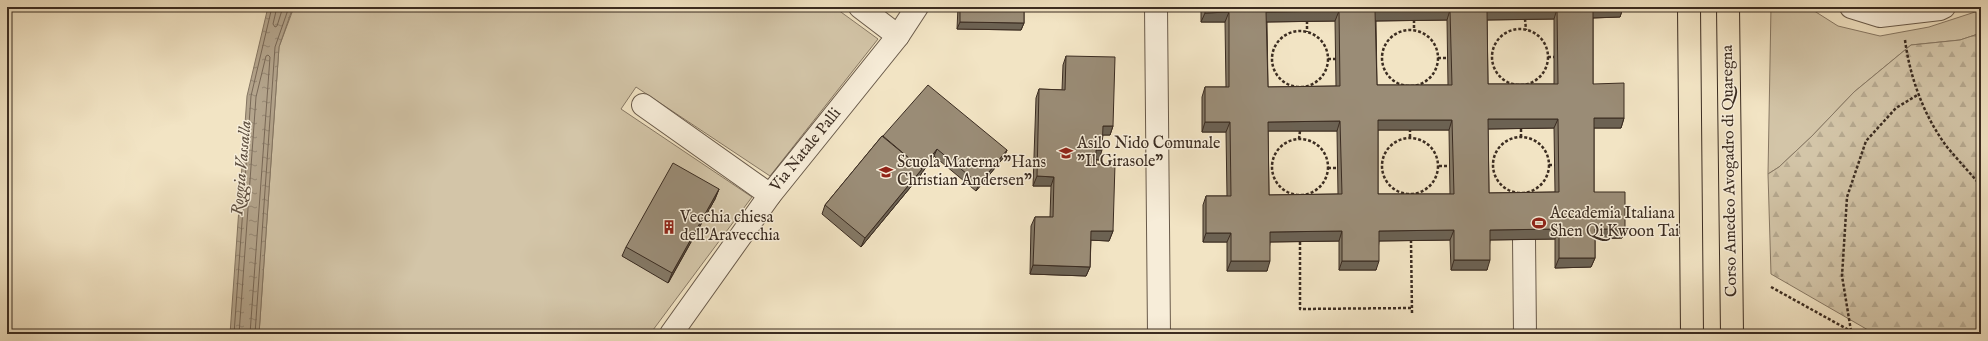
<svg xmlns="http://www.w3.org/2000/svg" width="1988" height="341" viewBox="0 0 1988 341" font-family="'IM FELL English',serif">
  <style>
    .grass { fill: #d3c5a8; stroke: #877864; fill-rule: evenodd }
    .forest { fill: url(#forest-firs); stroke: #877864 }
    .garden { fill: url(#garden-furrows); stroke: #877864 }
    .water { fill: url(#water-ripples); stroke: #847562 }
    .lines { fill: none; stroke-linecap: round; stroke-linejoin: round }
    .shore { stroke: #786857; stroke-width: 1 }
    .minor-casing { stroke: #695a4a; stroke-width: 24 }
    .major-casing { stroke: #3b2c21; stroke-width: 24 }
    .path { stroke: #3b2c21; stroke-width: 2.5; stroke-dasharray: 3 2; stroke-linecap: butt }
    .minor { stroke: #f7edd9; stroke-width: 22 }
    .major { stroke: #f2e4c4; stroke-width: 22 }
    .wall { fill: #847865; stroke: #3b2c21; fill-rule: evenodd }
    .shaded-wall { fill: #6c6253; stroke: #3b2c21 }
    .building { fill: #9a8c76; stroke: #3b2c21; fill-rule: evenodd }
    .labels { text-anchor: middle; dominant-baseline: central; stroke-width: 3; stroke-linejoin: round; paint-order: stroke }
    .poi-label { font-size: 16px; fill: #3b2c21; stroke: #f7edd9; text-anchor: start }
    .street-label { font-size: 16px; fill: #3b2c21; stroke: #f7edd9 }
    .water-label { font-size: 17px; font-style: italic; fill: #5f5041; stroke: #f7edd9 }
  </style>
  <defs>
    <pattern id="forest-firs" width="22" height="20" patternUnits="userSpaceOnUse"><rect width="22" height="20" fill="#d3c5a8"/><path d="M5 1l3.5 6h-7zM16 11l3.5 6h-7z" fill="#b6a990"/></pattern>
    <pattern id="garden-furrows" width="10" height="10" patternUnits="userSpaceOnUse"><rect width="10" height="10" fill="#d3c5a8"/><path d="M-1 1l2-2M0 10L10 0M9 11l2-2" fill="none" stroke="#b6a990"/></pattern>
    <pattern id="water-ripples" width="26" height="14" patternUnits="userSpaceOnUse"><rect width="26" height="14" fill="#b4a58d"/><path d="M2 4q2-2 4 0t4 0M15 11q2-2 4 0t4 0" fill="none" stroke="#948773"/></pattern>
  </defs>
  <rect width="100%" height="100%" fill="#f2e4c4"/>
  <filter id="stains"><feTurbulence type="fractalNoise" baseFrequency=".005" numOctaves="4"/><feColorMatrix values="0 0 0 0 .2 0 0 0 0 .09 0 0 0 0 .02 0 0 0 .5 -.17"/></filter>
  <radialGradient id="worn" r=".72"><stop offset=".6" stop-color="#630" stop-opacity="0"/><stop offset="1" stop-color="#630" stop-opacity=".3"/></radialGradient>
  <g class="grass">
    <path d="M294,7H834L878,39L770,176L636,87L621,109L752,197L650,334H259L279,47ZM715,199L669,282L622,256Z"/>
    <path d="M1771,7H1808L1838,26L1880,36L1929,27L1978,11L1981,8V33L1960,40L1911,45L1854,92L1812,136L1779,167L1768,174Z"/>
  </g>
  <path class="forest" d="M1981,33V334H1875L1771,274L1768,174L1779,167L1812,136L1854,92L1911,45L1960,40Z"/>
  <rect class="garden" x="1191" y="331" width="186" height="3"/>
  <path class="water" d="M268,7H293L279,47L259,334H230L247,96Z"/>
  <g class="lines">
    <g class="shore">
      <path d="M277,7L273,24L275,27L277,26L283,7"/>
      <path d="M234,334L251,96L272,7"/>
      <path d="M239,334L256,97L266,56L268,55L270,57L250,334"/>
      <path d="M255,334L275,47L289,7"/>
    </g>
    <defs>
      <g id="minor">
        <path d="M860,7L898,36"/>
        <path d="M1156,7L1159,334"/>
        <path d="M1851,7L1880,16L1940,9L1944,7"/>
        <path d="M643,105L770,195"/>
        <path d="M1524,239L1525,334"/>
        <path d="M671,334L770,195L898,36L917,7"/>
      </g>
      <g id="major">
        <path d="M1689,7L1692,334"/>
        <path d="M1728,7L1732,334"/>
      </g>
    </defs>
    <use href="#minor" class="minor-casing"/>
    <use href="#major" class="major-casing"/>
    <g class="path">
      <path d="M1525,19L1526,30"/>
      <path d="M1414,20V30"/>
      <path d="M1307,21V32"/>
      <circle cx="1520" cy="57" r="28"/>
      <circle cx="1410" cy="58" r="28"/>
      <circle cx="1300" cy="59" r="28"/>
      <path d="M1905,40C1910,78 1924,116 1947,147C1958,160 1970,173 1981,186"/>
      <path d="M1548,57H1554"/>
      <path d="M1438,58H1448"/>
      <path d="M1328,59H1336"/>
      <path d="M1521,129V137"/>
      <circle cx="1521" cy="165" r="28"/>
      <path d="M1410,137V130"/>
      <circle cx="1410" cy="166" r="28"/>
      <circle cx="1300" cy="167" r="28"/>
      <path d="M1299,139L1300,131"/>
      <path d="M1549,165H1555"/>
      <path d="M1439,166H1449"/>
      <path d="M1328,168H1338"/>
      <path d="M1411,240L1412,313"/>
      <path d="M1300,242V309L1412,308"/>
      <path d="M1771,287L1856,334"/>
      <path d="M1851,331L1842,276L1847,197L1866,141L1896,108L1919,94"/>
    </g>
    <use href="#minor" class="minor"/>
    <use href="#major" class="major"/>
  </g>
  <g class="wall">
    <path d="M958,7H1024V23L1021,30L957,29Z"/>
    <path d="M1201,7H1623L1620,17L1593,18V84L1624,118L1621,128H1594V192L1625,229L1622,238L1595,239V258L1591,267L1555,268V239L1490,240L1487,270H1451L1450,240L1379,241L1376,270H1339V241L1270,242L1267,271H1227V242H1203V205L1206,196H1227L1226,132H1202V97L1205,87H1226L1225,22H1201ZM1554,19V84H1488L1487,20ZM1447,20L1448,85H1377L1376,21ZM1335,21L1336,86L1268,87L1267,22ZM1554,128L1555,192L1489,193L1488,129ZM1378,130H1449L1450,194H1378ZM1268,131H1337L1338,194L1269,195Z"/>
    <path d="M1066,56L1113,126L1110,135H1103L1099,160H1096V164L1113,231L1109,241L1091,240L1090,267L1086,276L1030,274L1031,226L1035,217H1050L1051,186H1033L1036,98L1039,89L1062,90L1063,65Z"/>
    <path d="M882,136L1007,150L1004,157L976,191L934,156L919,177L861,247L822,214L825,205Z"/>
    <path d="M719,189L715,199L668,283L622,256L626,247Z"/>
  </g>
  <g class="shaded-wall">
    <path d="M1593,8H1623L1620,17L1589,18Z"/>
    <path d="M1557,9L1554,19L1483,20L1487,10Z"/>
    <path d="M1450,10L1447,20L1372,21L1375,11Z"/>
    <path d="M1339,11L1335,21L1263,22L1266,12Z"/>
    <path d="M1229,12L1225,22H1201L1205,13Z"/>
    <path d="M960,22L1024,23L1021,30L957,29Z"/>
    <path d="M1594,118H1624L1621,128H1590Z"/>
    <path d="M1488,119H1558L1554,128L1485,129Z"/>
    <path d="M1378,120H1452L1449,130H1374Z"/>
    <path d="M1340,121L1337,131H1264L1268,122Z"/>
    <path d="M1205,122H1230L1226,132H1202Z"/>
    <path d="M1103,126H1113L1110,135H1100Z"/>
    <path d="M937,149L934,156L919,177L861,247L865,238L922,169Z"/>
    <path d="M1007,150L1004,157L976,191L979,184Z"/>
    <path d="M1096,150H1102L1099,160L1093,159Z"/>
    <path d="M1037,176L1054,177L1051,186H1033Z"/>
    <path d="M719,189L715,199L668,283L672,273Z"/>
    <path d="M1559,229L1555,239L1487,240L1490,230Z"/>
    <path d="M1595,229H1625L1622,238L1591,239Z"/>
    <path d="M1454,230L1450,240L1376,241L1379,231Z"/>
    <path d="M1091,231H1113L1109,241L1088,240Z"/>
    <path d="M1342,231L1339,241L1267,242L1270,232Z"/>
    <path d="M1206,233H1231L1227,242H1203Z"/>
    <path d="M1559,258H1595L1591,267L1555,268Z"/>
    <path d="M1454,260H1490L1487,270H1451Z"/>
    <path d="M1231,261H1270L1267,271H1227Z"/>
    <path d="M1342,261H1379L1376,270H1339Z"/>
    <path d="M1033,265L1090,267L1086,276L1030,274Z"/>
  </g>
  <g class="building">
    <path d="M960,7H1024V23L960,22Z"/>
    <path d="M1205,7H1623V8H1593V84L1624,83V118H1594V192H1625V229H1595V258H1559V229L1490,230V260H1454V230L1379,231V261H1342V231L1270,232V261H1231V233H1206V196H1231L1230,122H1205V87H1229V12L1205,13ZM1557,9L1558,84H1488L1487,10ZM1450,10L1452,85H1377L1375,11ZM1339,11L1340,86L1268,87L1266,12ZM1488,119H1558L1559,192L1489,193ZM1378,120H1452L1454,194H1378ZM1340,121L1342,194L1269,195L1268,122Z"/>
    <path d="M1066,56L1115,57L1113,126H1103L1102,150H1096V164H1115L1113,231H1091L1090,267L1033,265L1035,217H1053L1054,177L1037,176L1039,89L1065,90Z"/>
    <path d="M928,85L1007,150L979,184L937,149L921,170L922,169L883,136Z"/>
    <path d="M882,136L922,169L865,238L825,205Z"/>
    <path d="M673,163L719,189L672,273L626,247Z"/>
  </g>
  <defs>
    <symbol id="school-bare" viewBox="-9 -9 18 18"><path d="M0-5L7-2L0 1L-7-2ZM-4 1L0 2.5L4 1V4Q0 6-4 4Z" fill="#8f2418" stroke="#f7edd9" stroke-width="2.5" paint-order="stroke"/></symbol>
    <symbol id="stadium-bare" viewBox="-9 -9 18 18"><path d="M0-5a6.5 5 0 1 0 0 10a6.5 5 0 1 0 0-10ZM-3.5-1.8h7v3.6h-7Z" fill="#8f2418" stroke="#f7edd9" stroke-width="2.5" paint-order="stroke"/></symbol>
    <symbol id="building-bare" viewBox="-9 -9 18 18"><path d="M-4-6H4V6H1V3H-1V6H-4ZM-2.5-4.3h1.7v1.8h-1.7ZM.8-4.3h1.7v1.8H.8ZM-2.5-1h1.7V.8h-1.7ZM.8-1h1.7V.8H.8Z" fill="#8f2418" stroke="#f7edd9" stroke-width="2.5" paint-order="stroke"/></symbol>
  </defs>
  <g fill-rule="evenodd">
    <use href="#school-bare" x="1056" y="143" width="20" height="20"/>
    <use href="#school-bare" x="876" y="162" width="20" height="20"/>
    <use href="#stadium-bare" x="1529" y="213" width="20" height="20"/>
    <use href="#building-bare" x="659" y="217" width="20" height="20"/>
  </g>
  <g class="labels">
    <g class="poi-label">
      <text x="1077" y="144">Asilo Nido Comunale<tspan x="1077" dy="18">"Il Girasole"</tspan></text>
      <text x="897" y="163">Scuola Materna "Hans<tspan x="897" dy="18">Christian Andersen"</tspan></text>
      <text x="1550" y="214">Accademia Italiana<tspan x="1550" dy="18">Shen Qi Kwoon Tai</tspan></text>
      <text x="680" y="218">Vecchia chiesa<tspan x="680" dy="18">dell'Aravecchia</tspan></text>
    </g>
    <g class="street-label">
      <text transform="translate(806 150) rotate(-51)">Via Natale Palli</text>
      <text transform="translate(1730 171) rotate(-91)">Corso Amedeo Avogadro di Quaregna</text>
    </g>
    <g class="water-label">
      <text transform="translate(242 168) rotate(-85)">Roggia Vassalla</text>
    </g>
  </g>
  <rect width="1988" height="341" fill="none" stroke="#f2e4c4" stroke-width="24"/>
  <rect x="8" y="8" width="1972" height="325" fill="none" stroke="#3b2c21" stroke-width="2"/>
  <rect x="12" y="12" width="1964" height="317" fill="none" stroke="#3b2c21"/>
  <rect width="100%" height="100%" filter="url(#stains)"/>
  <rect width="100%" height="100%" fill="url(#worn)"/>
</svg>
